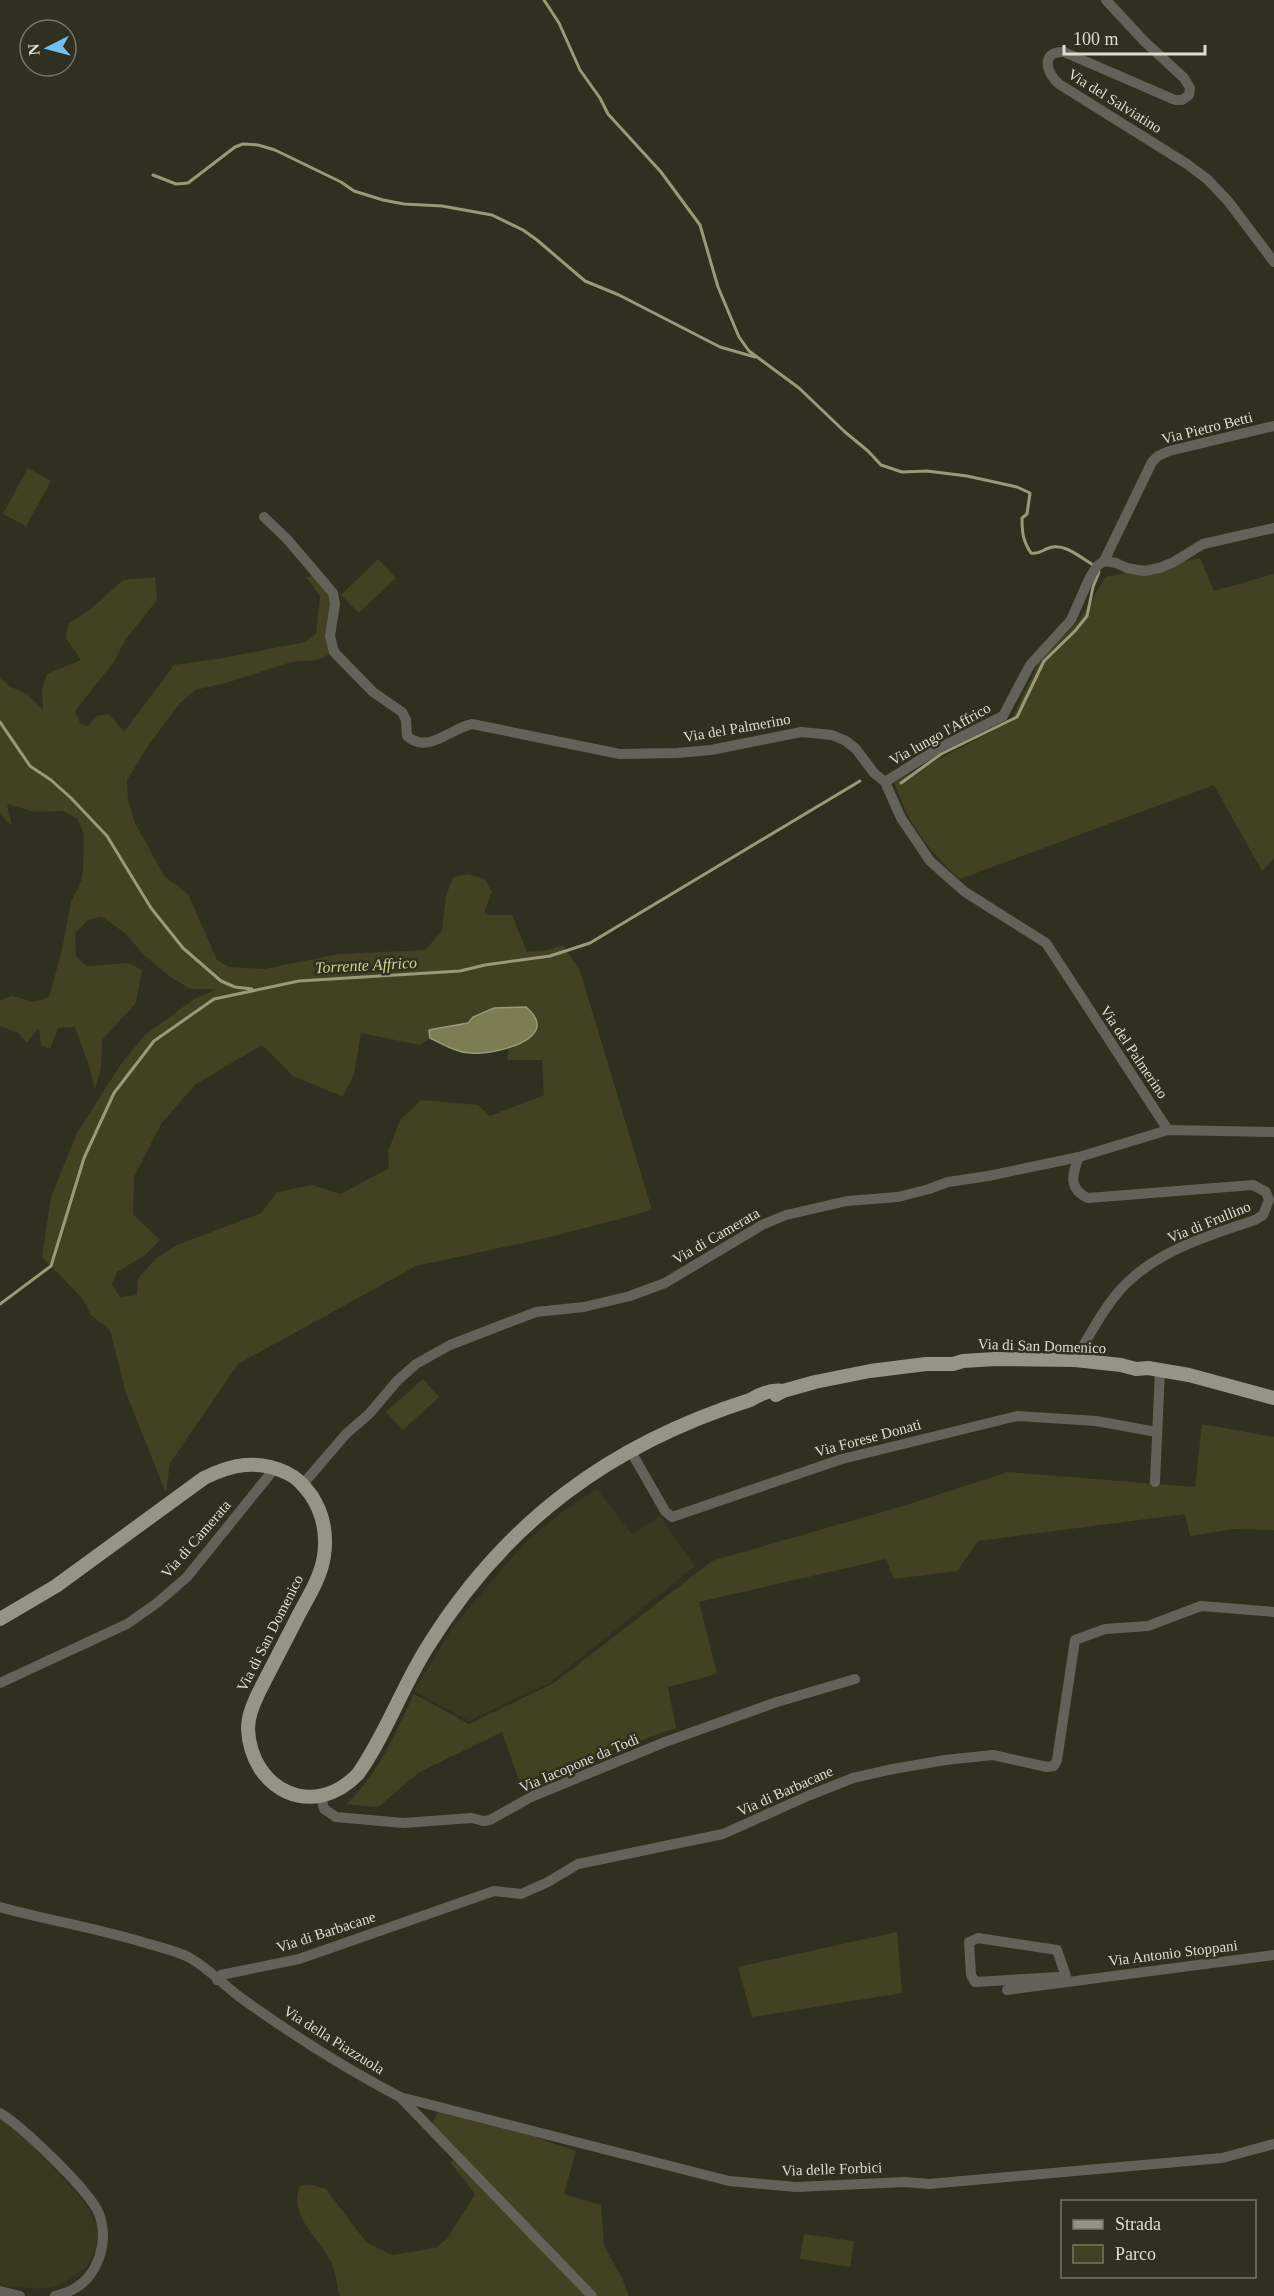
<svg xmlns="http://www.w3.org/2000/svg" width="1274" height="2296" viewBox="0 0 1274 2296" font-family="Georgia,serif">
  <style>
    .built { fill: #393922 }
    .green { fill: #424122; fill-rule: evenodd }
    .water { fill: #7d7c52; stroke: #9a9979; stroke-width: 1.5 }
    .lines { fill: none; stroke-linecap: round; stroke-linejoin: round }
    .stream { stroke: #9a9979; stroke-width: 3 }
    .minor { stroke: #62625b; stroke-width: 10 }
    .major { stroke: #959585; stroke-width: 14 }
    .labels { text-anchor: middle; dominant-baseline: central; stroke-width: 5; stroke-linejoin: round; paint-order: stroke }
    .street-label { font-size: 15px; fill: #ddddd3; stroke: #303020 }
    .water-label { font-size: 16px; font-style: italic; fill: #d4d28d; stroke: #303020 }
  </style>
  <rect width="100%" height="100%" fill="#303020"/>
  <g class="built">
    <path d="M597,1489L632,1535L660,1516L695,1566L549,1683L469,1721L414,1691L450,1632L473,1603L525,1543L562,1512Z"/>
    <path d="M0,2117L19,2132L78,2194L92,2214L98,2235L96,2249L87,2266L69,2280L56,2286L41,2289L0,2285Z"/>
  </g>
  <g class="green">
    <path d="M28,468L51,481L26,526L3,514Z"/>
    <path d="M1200,558L1214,591L1274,574V859L1262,871L1214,785L960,879C926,849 909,824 894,782L1010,722L1040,660L1079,620L1106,577Z"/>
    <path d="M378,559L396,578L359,613L341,595Z"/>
    <path d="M318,576L333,593L334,652L317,660L291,662L226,683L195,690L180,703L148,746L127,780L128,800L135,823L164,876L188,894L217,960L229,967L264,969L339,954L425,950L442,931L446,896L453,877L468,874L485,879L492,892L484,913L488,915H512L527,952L548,950L563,945L580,971L652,1210L555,1236L416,1266L238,1364L170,1463L166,1493L126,1393L110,1330L91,1315L83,1299L42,1257L51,1197L77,1133L121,1064L145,1035L194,999L217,989H190L169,976L143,954L125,933L102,917L89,919L75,933L76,957L87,966L129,963L142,970L136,1003L102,1040L101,1068L95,1089L88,1063L75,1027L58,1028L50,1049L41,1045L39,1028L27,1043L18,1033L0,1026V1000L12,996L34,1002L49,997L62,950L71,902L81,881L83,871L84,835L78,819L63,811L35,812L7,804L12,826L0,814V678L9,686L27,694L43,710L42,689L47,674L81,660L66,638L68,624L91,609L123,580L155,577L157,600L126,639L113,663L75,711L81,725L88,726L97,716L109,714L124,732L174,665L223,658L305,642L316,634L320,596L306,577ZM473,1017L525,1042L509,1049L507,1060H542L544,1095L490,1116L478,1105L421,1100L400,1120L388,1152L389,1168L341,1194L312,1185L277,1192L261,1213L177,1245L157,1258L138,1278L137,1295L120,1297L112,1285L117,1272L145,1255L160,1240L133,1214L134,1177L161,1124L196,1084L262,1045L293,1076L343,1097L354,1074L361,1033L420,1045L430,1038L429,1034C440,1023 462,1030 473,1017Z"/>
    <path d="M423,1379L439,1397L403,1430L386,1412Z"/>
    <path d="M1202,1424L1274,1437V1530L1232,1529L1190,1536L1185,1514L978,1541L957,1571L894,1579L886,1559L699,1602L717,1674L668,1687L676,1728L520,1783L502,1732L418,1773L378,1807L346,1804C379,1774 395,1733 414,1694L469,1724L554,1683L712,1561L903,1506L1008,1472L1195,1487Z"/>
    <path d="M897,1932L902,1993L752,2017L738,1967Z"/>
    <path d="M441,2105L576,2151L564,2194L601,2205L604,2246L622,2278L629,2296H340C337,2286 336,2274 332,2264C321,2239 287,2216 300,2186L312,2185L326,2189L366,2242L392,2255L435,2248L447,2239L475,2194L450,2162L462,2153L432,2124Z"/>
    <path d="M804,2234L854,2241L850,2267L800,2259Z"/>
  </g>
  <path class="water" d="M526,1007C564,1039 494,1055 470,1053C455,1052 443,1044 430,1038L429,1030L434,1029L468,1023L473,1017L494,1008Z"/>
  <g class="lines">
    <g class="stream">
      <path d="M544,0L559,23L580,70L600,98L608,114L661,172L700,225L718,287L739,337L749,351L799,388L845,432L868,451L881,465L902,472L927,471L967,476L1017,487L1030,493L1027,514L1022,518C1022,533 1023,541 1031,553C1039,555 1042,550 1049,548C1064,542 1081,558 1093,565"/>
      <path d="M153,175L176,184L188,183L235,147L243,144L258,145L275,150L341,182L354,191L383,200L404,204L442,206L492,215L523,230L537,240L585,281L619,295L720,347L755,357"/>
      <path d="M0,722L30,766L51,780L71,798L107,836L151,908L183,948L221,981L235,987L252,989"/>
      <path d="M901,783L941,754L1017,717L1044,661L1075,631L1087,616L1093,587L1099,572"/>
      <path d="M0,1304L51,1266L84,1158L114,1093L154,1041L214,999L299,981L460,971L485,965L550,956L590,943L860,781"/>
    </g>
    <g class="minor">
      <path d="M1106,0L1144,41L1184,78L1190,88L1189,95L1182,100H1175L1064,52C1040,51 1046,73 1059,84L1187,164L1207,179L1228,201L1274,262"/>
      <path d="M264,517L287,539L333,593L335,604L330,636L334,652L373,692L402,712L406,720L407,736C428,755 451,728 472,724L620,754L677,753L711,750L801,732L832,735L846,741L856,749L874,773L885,782L901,818L930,861L965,892L1046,943L1168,1130"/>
      <path d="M1104,561L1152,462L1158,456L1169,451L1274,426"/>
      <path d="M885,782L939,748L1003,716L1030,665L1071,620L1089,579L1097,566L1104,561L1116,563L1127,568L1144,571L1159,568L1172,563L1203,544L1274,528"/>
      <path d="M1075,1360C1089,1336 1102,1311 1120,1290C1155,1251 1208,1236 1255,1220L1263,1215L1269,1200L1266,1192L1253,1185L1088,1198C1068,1189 1072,1174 1079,1157"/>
      <path d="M630,1450L665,1511L672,1517L842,1459L1009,1418L1018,1416L1096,1421L1157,1432"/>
      <path d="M1155,1482L1160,1370"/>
      <path d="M303,1484L346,1434L369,1414L397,1381L416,1364L450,1345L536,1312L584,1307L630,1296L665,1283L762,1225L786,1215L847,1201L898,1197L929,1189L948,1182L988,1176L1079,1157L1168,1130L1274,1132"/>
      <path d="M0,1683L127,1624L157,1603L187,1577L275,1468"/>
      <path d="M321,1796L324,1809L336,1817L403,1823L472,1818L483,1821L490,1820L531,1797L665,1742L777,1702L855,1679"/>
      <path d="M0,1907C47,1920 95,1928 142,1942C158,1947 176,1950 190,1958C210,1969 225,1987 244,2000C293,2035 346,2069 400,2097L592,2296"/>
      <path d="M1059,1977L975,1982L971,1975L969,1942L978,1938L1057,1950L1066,1976"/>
      <path d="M217,1980L221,1975L299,1959L494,1891L521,1894L548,1882L578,1864L723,1834L810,1795L853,1778L893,1769L945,1760L993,1755L1047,1767L1054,1766L1057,1760L1075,1640L1105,1629L1148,1626L1201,1606L1274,1612"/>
      <path d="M1007,1990L1274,1955"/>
      <path d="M400,2097L729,2181L796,2187L905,2182L929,2184L1222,2158L1274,2144"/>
      <path d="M0,2113C22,2126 91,2192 99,2214C109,2241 99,2276 72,2290C67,2293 61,2294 55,2296"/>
      <path d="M0,2291L20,2296"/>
    </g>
    <g class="major">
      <path d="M776,1395L783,1391L815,1382L870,1371L926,1364H953L963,1361L995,1359L1075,1360L1121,1365L1136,1369L1148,1368L1189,1375L1274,1398"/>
      <path d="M0,1619L56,1586L204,1478C232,1464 258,1459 287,1473C298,1478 304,1486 311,1495C323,1513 327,1535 324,1556C321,1577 308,1597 298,1616C285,1642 271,1668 258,1694C253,1705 248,1716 248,1729C251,1790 313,1821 358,1774C386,1734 402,1687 428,1646C506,1521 611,1444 750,1400C760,1394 772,1389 783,1391"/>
    </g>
  </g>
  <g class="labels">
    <g class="street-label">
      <text transform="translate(1115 101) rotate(32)">Via del Salviatino</text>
      <text transform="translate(1207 428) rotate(-14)">Via Pietro Betti</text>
      <text transform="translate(737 728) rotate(-10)">Via del Palmerino</text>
      <text transform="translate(940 734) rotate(-29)">Via lungo l'Affrico</text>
      <text transform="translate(1134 1052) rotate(56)">Via del Palmerino</text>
      <text transform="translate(1209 1222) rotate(-22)">Via di Frullino</text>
      <text transform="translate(716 1236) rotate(-30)">Via di Camerata</text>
      <text transform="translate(1042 1346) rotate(2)">Via di San Domenico</text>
      <text transform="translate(868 1438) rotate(-15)">Via Forese Donati</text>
      <text transform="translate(196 1539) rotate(-49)">Via di Camerata</text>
      <text transform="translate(270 1633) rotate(-63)">Via di San Domenico</text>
      <text transform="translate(579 1763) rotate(-23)">Via Iacopone da Todi</text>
      <text transform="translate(785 1791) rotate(-24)">Via di Barbacane</text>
      <text transform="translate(326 1932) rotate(-18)">Via di Barbacane</text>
      <text transform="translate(1173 1953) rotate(-7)">Via Antonio Stoppani</text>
      <text transform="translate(334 2040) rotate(32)">Via della Piazzuola</text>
      <text transform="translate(832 2169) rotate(-2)">Via delle Forbici</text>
    </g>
    <g class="water-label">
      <text transform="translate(366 965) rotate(-3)">Torrente Affrico</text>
    </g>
  </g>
  <rect x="1061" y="2200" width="195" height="78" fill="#303020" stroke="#757568" stroke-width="1.5"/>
  <rect x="1073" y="2220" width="30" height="9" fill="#959585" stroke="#757568" stroke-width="1.5"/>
  <text x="1115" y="2230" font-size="18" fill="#ddddd3">Strada</text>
  <rect x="1073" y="2245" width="30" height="18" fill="#424122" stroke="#757568" stroke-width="1.5"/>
  <text x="1115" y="2260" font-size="18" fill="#ddddd3">Parco</text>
  <g transform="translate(48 48) rotate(264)"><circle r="28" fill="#303020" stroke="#757568" stroke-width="1.5"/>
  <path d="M0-4.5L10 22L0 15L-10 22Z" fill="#72c1f5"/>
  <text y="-9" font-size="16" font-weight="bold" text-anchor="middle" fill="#ddddd3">N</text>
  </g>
  <path d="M1064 45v9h141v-9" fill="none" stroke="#ddddd3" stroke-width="3"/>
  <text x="1073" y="45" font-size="18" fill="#ddddd3" stroke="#303020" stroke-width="4.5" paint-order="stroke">100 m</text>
</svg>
